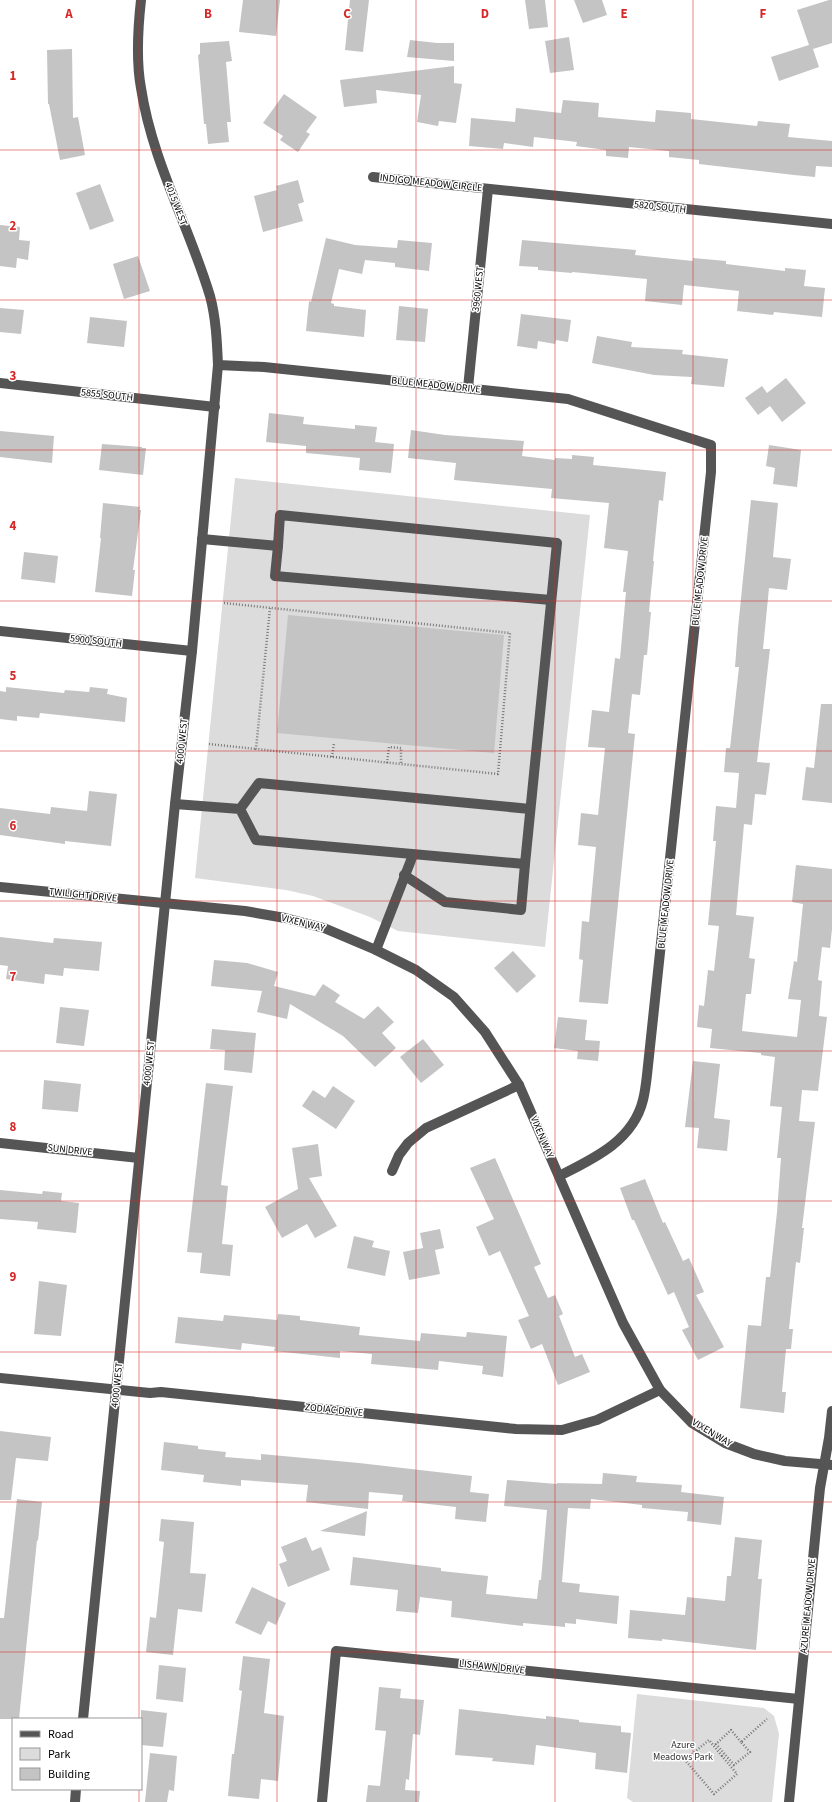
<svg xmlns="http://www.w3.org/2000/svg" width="832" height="1802" viewBox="0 0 832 1802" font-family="'Source Sans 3',sans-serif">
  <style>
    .green { fill: #dcdcdc }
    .building { fill: #c4c4c4 }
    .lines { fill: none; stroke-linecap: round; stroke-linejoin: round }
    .path { stroke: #777; stroke-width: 2.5; stroke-dasharray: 1 2; stroke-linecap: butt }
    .minor { stroke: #555; stroke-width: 10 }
    .grid { fill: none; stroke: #d62828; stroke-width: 1; stroke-opacity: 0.55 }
    .labels { text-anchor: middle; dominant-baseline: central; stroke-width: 3; stroke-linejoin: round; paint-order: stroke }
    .street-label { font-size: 10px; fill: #000; stroke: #fff }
    .park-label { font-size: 10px; fill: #333; stroke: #fff }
    .grid-label { font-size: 13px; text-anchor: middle; font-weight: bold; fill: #d62828; stroke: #fff; stroke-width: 3; stroke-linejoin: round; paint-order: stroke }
  </style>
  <rect width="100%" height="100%" fill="#fff"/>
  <g class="green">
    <path d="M235,478L590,515L545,947L398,931L370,917L313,896L286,890L195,878Z"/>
    <path d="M637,1694L764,1708L774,1716L779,1734L772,1802H633L627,1798Z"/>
  </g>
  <g class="building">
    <path d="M243,0H280L276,36L239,32Z"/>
    <path d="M350,0H369L363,52L345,50Z"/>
    <path d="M525,0H545L548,27L529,29Z"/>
    <path d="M574,0H602L607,15L583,23Z"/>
    <path d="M829,0H832V43L813,49L819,67L779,81L771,57L809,45L797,10Z"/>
    <path d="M569,37L574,70L550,73L545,41Z"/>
    <path d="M410,40L437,43H454V61L407,57Z"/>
    <path d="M229,41L232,61L226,62L231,122H227L229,142L208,144L206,124H204L198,55L200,54V43Z"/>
    <path d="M72,49L73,118L78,117L85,155L60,160L49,104H48L47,50Z"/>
    <path d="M454,66V83L462,84L456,123L439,121L438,126L417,122L421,95L376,90L377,103L344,107L340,80Z"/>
    <path d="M284,94L317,117L306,132L310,134L298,152L280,140L283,136L263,123Z"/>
    <path d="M563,100L599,103L598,117L655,122L656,110L691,113V119L757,126L758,121L790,124L788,137L832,141V167L816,166L815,177L794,175L699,164V160L669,157V151L629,147L628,158L606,156V150L576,146L577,142L534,137L533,147L504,143L503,149L469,146L471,118L515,122L516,108L561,113Z"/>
    <path d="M298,180L304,202L298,204L303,221L263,232L254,196L277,190L276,186Z"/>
    <path d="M100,184L114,221L90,230L76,193Z"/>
    <path d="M0,225L20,227L19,240L30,241L28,260L17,258L16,268L0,266Z"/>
    <path d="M326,238L355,245L397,248L398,240L432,243L429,271L395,267V263L365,260L362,274L339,269L331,303L334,304V306L366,310L364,337L306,331L309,301L311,302Z"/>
    <path d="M522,240L636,250L635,255L693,261V258L726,261V264L785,271V268L806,270L804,286L825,288L822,317L774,312L773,315L737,311L739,291L684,285L682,305L645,301L647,279L572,272V273L538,270V267L519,266Z"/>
    <path d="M138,256L150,291L124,299L113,264Z"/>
    <path d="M399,306L428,309L425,342L396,340Z"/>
    <path d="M0,308L24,310L21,334L0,332Z"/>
    <path d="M521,314L571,320L568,342L556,340L555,344L538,341L537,349L517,346Z"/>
    <path d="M90,317L127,321L124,347L87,343Z"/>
    <path d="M597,336L632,342L631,347L683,350L682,354L728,359L724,387L691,384L692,377L654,375L592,363Z"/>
    <path d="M786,378L806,403L782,422L770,406L758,415L745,398L762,386L767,393Z"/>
    <path d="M269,413L304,417L303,424L355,429V425L377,427L375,442L394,444L391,473L359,470L360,458L306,453V446L266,442Z"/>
    <path d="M411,430L445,435L524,441L522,456L555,460V458L572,459V455L594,457L593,465L666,472L663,501L659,500L653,561H654L649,612H651L647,655H644L640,695L632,694L628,733L635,734L608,1004L579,1002L583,960L579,959L582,921L589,922L596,847L578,845L581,813L598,815L605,748L588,747L592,710L609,712L615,658L620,659L626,592H623L628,551L604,548L609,503L551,498L552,489L454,480L456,463L408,458Z"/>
    <path d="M0,431L54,436L52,463L0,457Z"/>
    <path d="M102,444L142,447V448H146L143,475L99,470Z"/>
    <path d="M769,445L801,450L797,487L773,484L775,468L766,466Z"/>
    <path d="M751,500L778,503L773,557L791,559L787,590L769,588L763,649H770L757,762L770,763L766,795L755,794L752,825L744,824L736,915L754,917L749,958L755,959L751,994H746L742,1031L797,1037L801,1000L788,999L794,961L797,962L803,904L792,902L796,865L832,869V929L830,948L822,947L818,980L822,981L819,1016L827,1017L818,1091L802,1090L799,1121L815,1122L802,1228H804L800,1263L796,1262L789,1329H793L791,1349H786L782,1392H786L784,1413L740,1408L748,1325L761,1326L766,1277H770L777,1212L781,1158H777L782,1107L770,1106L775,1057L761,1055V1053L710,1048L712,1029L697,1027L699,1005L704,1006L708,970L714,971L719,926L708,925L716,841H713L716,806L736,808L739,773L724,772L726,748H730L739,667H735L738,628Z"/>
    <path d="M103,503L140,507L139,510H141L133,570H135L132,596L95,592L101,538H100Z"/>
    <path d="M24,552L58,556L55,583L21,579Z"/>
    <path d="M288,615L504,635L494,753L277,733Z"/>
    <path d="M6,687L64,693L65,690L89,692L90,687L108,689L107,694L127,698L125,722L40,713L39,718L17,716V721L0,719V691L6,692Z"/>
    <path d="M821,704H832V803L802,800L806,767L814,768Z"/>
    <path d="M89,791L117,794L111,846L65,841V844L0,835V808L50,814L51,807L87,811Z"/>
    <path d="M0,937L53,943L54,938L102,942L99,971L64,968L63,976L45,974L44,984L6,979L8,966L0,965Z"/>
    <path d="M513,951L536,976L517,993L494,968Z"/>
    <path d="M214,960L247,963L278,972L274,986L315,996L323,984L340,995L335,1002L364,1019L378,1006L394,1022L382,1033L396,1048L375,1067L343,1036L290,1004L287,1019L257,1012L262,991L211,986Z"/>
    <path d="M60,1007L89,1010L84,1046L56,1043Z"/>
    <path d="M558,1017L587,1020L585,1040L600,1041L598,1061L577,1059L578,1051L554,1048Z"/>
    <path d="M212,1029L256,1033L252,1073L224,1070L225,1050L210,1049Z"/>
    <path d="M423,1039L444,1065L421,1083L400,1057Z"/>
    <path d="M693,1061L720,1064L714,1118L730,1120L727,1151L697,1148L699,1128L685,1127Z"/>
    <path d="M44,1080L81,1084L78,1112L42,1109Z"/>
    <path d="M206,1083L233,1086L221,1185L228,1186L222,1244L233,1245L230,1276L200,1273L202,1253L187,1252Z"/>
    <path d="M333,1086L355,1101L336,1129L302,1106L313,1090L325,1098Z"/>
    <path d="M318,1144L322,1176L309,1178L337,1226L315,1238L307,1224L282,1238L265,1207L298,1189L292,1148Z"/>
    <path d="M495,1158L541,1264L534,1267L548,1298L555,1295L563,1314L559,1316L575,1357L582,1354L590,1372L558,1385L542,1344L531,1349L518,1320L529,1316L500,1251L489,1256L476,1227L494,1219L470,1168Z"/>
    <path d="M645,1179L663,1223L665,1222L683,1261L689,1258L704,1292L696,1295L724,1347L698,1360L682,1330L689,1327L674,1292L668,1295L634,1220H632L620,1188Z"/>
    <path d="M0,1190L42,1194L43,1191L62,1193L61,1201L79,1203L76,1233L37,1229L38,1222L0,1219Z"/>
    <path d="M440,1229L444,1248L435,1250L440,1274L409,1280L403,1252L423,1248L420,1233Z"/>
    <path d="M354,1236L374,1241L372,1247L390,1251L385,1276L347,1268Z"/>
    <path d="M39,1281L67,1285L61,1336L34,1334Z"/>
    <path d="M278,1314L300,1316V1320L360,1327L359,1335L420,1341L421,1333L466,1337L467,1332L507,1336L503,1377L482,1374L483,1366L439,1361L438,1370L371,1364L372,1354L340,1351V1358L274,1351L275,1347L242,1343L241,1350L175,1343L178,1317L223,1321L224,1315L277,1320Z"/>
    <path d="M0,1431L51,1437L48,1461L16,1458L11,1500H0Z"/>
    <path d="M164,1442L198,1446V1449L226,1452L225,1457L261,1460V1454L359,1463L472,1476L470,1492L489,1494L486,1522L455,1519L456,1507L402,1501L403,1495L369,1492L368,1509L306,1502L308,1485L241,1480V1486L203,1482L204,1475L161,1470Z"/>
    <path d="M603,1473L637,1476L636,1482L682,1485L681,1492L724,1497L721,1525L687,1521L688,1512L642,1508V1505L591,1499L590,1509L568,1508L562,1582L580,1584L579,1592L619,1596L617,1624L576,1619V1624L565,1623V1627L523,1623V1626L451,1617L452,1601L420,1597L418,1613L396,1611L398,1590L350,1585L353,1557L441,1568V1571L488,1576L486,1594L537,1599L539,1580H541L547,1510L504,1506L507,1480L557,1484V1483L602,1484Z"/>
    <path d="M17,1499L42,1502L38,1541L37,1540L19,1719H0V1618H4Z"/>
    <path d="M367,1511L365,1536L320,1531Z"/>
    <path d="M161,1519L194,1522L190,1573L206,1574L202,1612L178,1609L173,1655L146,1652L150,1617L156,1618L164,1542L159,1541Z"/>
    <path d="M306,1537L312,1551L321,1547L330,1570L288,1587L279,1564L287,1561L281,1547Z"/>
    <path d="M735,1537L762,1540L758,1579H762L756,1650L662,1639V1641L628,1638L630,1610L685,1615L687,1597L725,1601L727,1576H731Z"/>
    <path d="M252,1587L286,1603L276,1625L268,1621L261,1635L235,1623Z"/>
    <path d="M243,1656L270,1659L264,1713L284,1716L278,1781L261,1779L259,1799L228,1796L232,1754H234L242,1691L239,1690Z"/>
    <path d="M159,1665L186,1668L183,1702L156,1699Z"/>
    <path d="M379,1687L401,1689L400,1698L424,1700L420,1735L413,1734L409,1780L406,1779L405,1790L420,1791L419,1802H366L368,1785L380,1786L386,1731L375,1730Z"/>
    <path d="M459,1709L546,1719V1716L579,1720V1722L621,1726V1732L631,1733L627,1773L595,1769L596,1753L536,1745L534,1765L492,1761L493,1758L455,1755Z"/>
    <path d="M141,1710L167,1713L163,1747L141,1745Z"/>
    <path d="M150,1753L177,1756L174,1791L169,1790L167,1802H145Z"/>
  </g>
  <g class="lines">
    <g class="path">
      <path d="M224,603L510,633L498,774L256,749L270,608"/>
      <path d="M209,744L256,749"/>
      <path d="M332,757L334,743"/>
      <path d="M387,763L389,747L401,748V764"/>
      <path d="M741,1742L731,1730L716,1744L734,1765L750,1752L741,1742L767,1719"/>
      <path d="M722,1756L709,1740L685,1760L714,1794L737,1774L722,1756L724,1754"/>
    </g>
    <g class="minor">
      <path d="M373,177L832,224"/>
      <path d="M218,365L264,367L568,399L711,445V472L647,1075C646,1084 645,1092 643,1100C633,1141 593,1159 559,1176"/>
      <path d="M0,383L215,407"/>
      <path d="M468,388L488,189"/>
      <path d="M278,546L275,576L551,600"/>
      <path d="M0,631L192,651"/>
      <path d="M175,804L240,809L256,840L525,864L557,543L280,515L278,546L202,539"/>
      <path d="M240,809L259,783L530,809"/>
      <path d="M404,875L445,902L521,910L525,864"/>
      <path d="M0,887L245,911L285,918L324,928L376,950L416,970L454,997L485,1032L519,1085L623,1323L660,1390L692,1423L725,1443L754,1454L785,1461L832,1465"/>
      <path d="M376,950L413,855"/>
      <path d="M0,1143L139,1158"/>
      <path d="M392,1171L399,1155L408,1143L426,1128L519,1085"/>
      <path d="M0,1378L150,1393L161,1392L516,1429L562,1430L597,1420L660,1390"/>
      <path d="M83,1719L175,804L192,651L218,365C217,342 216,318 210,296C189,226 152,161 141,88C136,61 138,27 141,0"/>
      <path d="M75,1802L76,1789"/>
      <path d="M322,1802L336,1651L799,1699"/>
      <path d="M789,1802L820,1488L829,1438L832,1411"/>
    </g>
  </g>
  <path class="grid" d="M139,0V1719M277,0V1802M416,0V1802M555,0V1802M693,0V1802M0,150H832M0,300H832M0,450H832M0,601H832M0,751H832M0,901H832M0,1051H832M0,1201H832M0,1352H832M0,1502H832M0,1652H832M139,1789V1802"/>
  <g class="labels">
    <g class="street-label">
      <text transform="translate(431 183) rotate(6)">INDIGO MEADOW CIRCLE</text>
      <text transform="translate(176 204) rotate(69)">4015 WEST</text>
      <text transform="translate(660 207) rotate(6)">5820 SOUTH</text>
      <text transform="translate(478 289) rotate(-84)">3960 WEST</text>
      <text transform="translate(436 385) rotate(6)">BLUE MEADOW DRIVE</text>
      <text transform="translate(107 395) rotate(6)">5855 SOUTH</text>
      <text transform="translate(700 581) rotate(-84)">BLUE MEADOW DRIVE</text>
      <text transform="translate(96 641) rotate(6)">5900 SOUTH</text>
      <text transform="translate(182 741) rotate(-84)">4000 WEST</text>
      <text transform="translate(83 895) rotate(6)">TWILIGHT DRIVE</text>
      <text transform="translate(666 904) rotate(-84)">BLUE MEADOW DRIVE</text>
      <text transform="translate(303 923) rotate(14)">VIXEN WAY</text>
      <text transform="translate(149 1063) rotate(-84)">4000 WEST</text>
      <text transform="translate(542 1137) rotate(67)">VIXEN WAY</text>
      <text transform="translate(70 1150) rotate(6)">SUN DRIVE</text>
      <text transform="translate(117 1385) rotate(-84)">4000 WEST</text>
      <text transform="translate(334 1410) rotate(6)">ZODIAC DRIVE</text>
      <text transform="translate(712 1433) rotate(31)">VIXEN WAY</text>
      <text transform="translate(808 1606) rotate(-85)">AZURE MEADOW DRIVE</text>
      <text transform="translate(492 1667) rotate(6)">LISHAWN DRIVE</text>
    </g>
    <g class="park-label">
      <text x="683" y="1745">Azure<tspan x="683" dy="12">Meadows Park</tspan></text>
    </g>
  </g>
  <g class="grid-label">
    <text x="69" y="18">A</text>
    <text x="208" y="18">B</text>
    <text x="347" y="18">C</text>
    <text x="485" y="18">D</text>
    <text x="624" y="18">E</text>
    <text x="763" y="18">F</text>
    <text x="13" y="80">1</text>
    <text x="13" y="230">2</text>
    <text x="13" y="380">3</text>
    <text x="13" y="530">4</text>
    <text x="13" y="680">5</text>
    <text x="13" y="830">6</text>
    <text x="13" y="981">7</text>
    <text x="13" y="1131">8</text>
    <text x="13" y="1281">9</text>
  </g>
  <rect x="12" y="1718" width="130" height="72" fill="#ffffff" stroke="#999999"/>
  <rect x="20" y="1731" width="20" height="6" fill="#555555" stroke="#999999"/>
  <text x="48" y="1738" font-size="12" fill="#000000">Road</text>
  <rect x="20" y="1748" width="20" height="12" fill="#dcdcdc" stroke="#999999"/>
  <text x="48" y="1758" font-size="12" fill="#000000">Park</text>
  <rect x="20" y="1768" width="20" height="12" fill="#c4c4c4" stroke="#999999"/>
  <text x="48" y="1778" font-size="12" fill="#000000">Building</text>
</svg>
